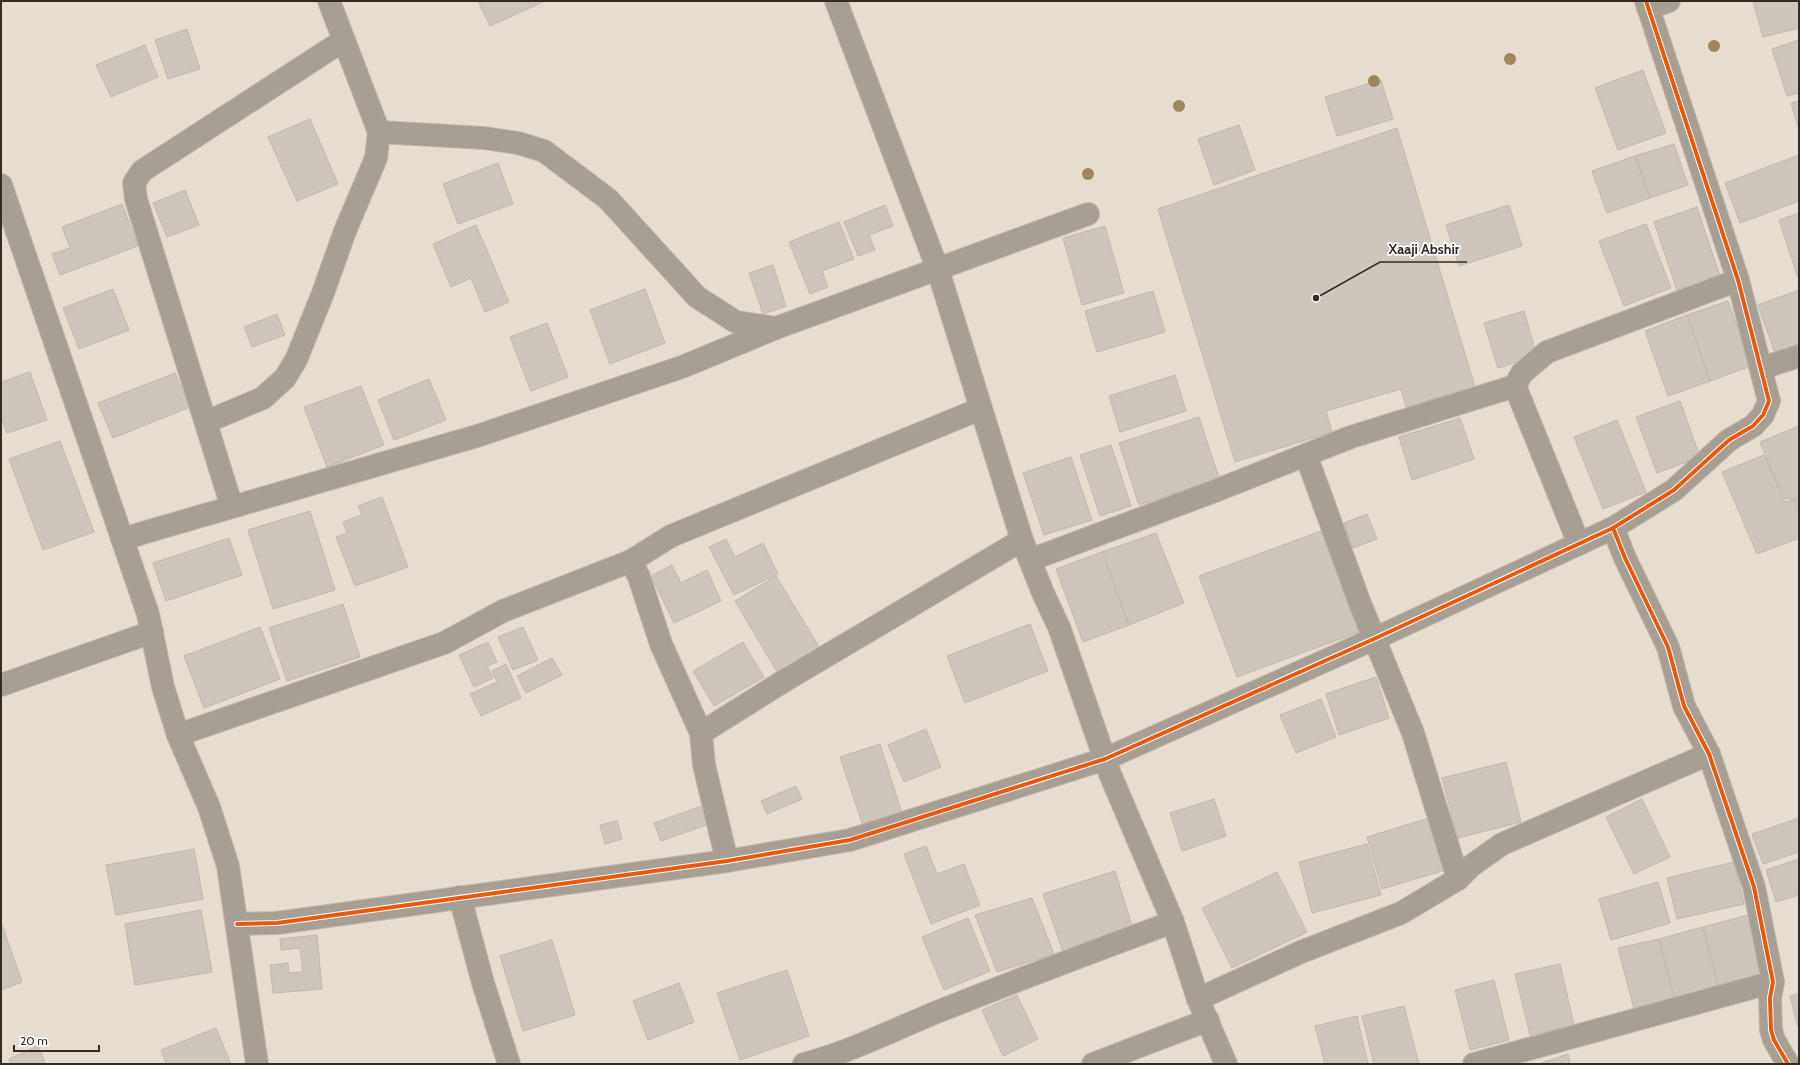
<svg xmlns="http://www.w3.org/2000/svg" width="1800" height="1065" viewBox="0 0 1800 1065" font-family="Cabin,sans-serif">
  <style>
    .building { fill: #cec6bd; stroke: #c0b8ad }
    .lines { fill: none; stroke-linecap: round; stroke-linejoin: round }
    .minor-casing { stroke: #c0b8ae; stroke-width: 24 }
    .minor { stroke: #a79f94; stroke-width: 22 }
    .cycleway-casing { stroke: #fff; stroke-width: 6 }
    .cycleway { stroke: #e8590c; stroke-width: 4 }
    .tree { fill: #9f875d }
    .leader { fill: none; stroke: #322c23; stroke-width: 1.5 }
    .callout-dot { fill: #322c23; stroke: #fff; stroke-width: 1.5 }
    .callout-label { font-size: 14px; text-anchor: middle; font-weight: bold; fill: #322c23; stroke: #fff; stroke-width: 3.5; stroke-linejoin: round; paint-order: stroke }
  </style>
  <rect width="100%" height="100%" fill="#e6dccf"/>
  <g class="building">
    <path d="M478,1H545L490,26Z"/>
    <path d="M1753,1H1799V28L1763,37Z"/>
    <path d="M187,29L200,69L168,79L155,40Z"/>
    <path d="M1799,40V93L1787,96L1772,49Z"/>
    <path d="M145,45L158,77L111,97L96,65Z"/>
    <path d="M1643,70L1666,133L1618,150L1595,88Z"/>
    <path d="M1381,80L1393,119L1337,136L1325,97Z"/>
    <path d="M1799,101V129L1791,103Z"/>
    <path d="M310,119L338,184L297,201L268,137Z"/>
    <path d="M1239,125L1255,170L1214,185L1198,139Z"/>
    <path d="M1397,128L1475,387L1406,407L1401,389L1326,411L1332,432L1235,462L1158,209Z"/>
    <path d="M1674,144L1688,185L1650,198L1635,156Z"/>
    <path d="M1799,155V201L1740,223L1725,183Z"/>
    <path d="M1635,156L1650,198L1607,213L1592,171Z"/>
    <path d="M498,163L513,204L458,224L443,184Z"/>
    <path d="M185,190L199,225L167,237L153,203Z"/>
    <path d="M122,204L138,246L60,275L52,254L70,248L62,227Z"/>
    <path d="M885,205L893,226L869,235L875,250L858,256L844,222Z"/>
    <path d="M1509,205L1522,246L1459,266L1446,225Z"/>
    <path d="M1697,207L1720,276L1677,290L1654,222Z"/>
    <path d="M1799,213V277L1798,278L1779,220Z"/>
    <path d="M839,222L854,259L822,271L828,287L810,294L789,242Z"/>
    <path d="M1646,224L1671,288L1624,306L1599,241Z"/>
    <path d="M476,225L509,302L485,312L471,278L451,287L433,244Z"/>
    <path d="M1105,226L1124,293L1082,305L1063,238Z"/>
    <path d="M773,265L786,306L763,314L749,273Z"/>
    <path d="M113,289L129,330L79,349L63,308Z"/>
    <path d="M645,289L665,343L610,364L590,310Z"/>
    <path d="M1799,290V344L1775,353L1758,305Z"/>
    <path d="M1153,291L1165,332L1097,352L1085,311Z"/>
    <path d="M1728,301L1751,366L1710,381L1687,315Z"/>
    <path d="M1524,311L1537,356L1498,368L1484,323Z"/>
    <path d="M277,314L285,335L252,347L244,327Z"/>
    <path d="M1687,315L1710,381L1668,396L1645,331Z"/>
    <path d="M547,323L568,377L531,391L510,337Z"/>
    <path d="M30,372L47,420L7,433L1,417V382Z"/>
    <path d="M175,373L190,407L113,438L98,403Z"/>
    <path d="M1175,375L1186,411L1120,432L1109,396Z"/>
    <path d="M429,379L446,420L394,440L378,400Z"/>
    <path d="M361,386L384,445L327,467L304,407Z"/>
    <path d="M1680,401L1700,457L1657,473L1636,417Z"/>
    <path d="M1199,417L1219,478L1139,505L1119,443Z"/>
    <path d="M1460,418L1474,459L1412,480L1399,437Z"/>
    <path d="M1617,420L1646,492L1603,509L1574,437Z"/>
    <path d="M1799,426V498L1795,500L1783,498L1760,442Z"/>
    <path d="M60,441L94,532L43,550L9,459Z"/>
    <path d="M1111,445L1131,506L1100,516L1080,455Z"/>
    <path d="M1764,455L1785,502L1795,500L1799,511V538L1757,554L1722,472Z"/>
    <path d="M1071,457L1092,520L1044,535L1023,473Z"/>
    <path d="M382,497L408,567L355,586L336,537L347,533L343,522L362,515L358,506Z"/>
    <path d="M1799,498V511L1795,500Z"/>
    <path d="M310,511L335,590L273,609L248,530Z"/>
    <path d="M1367,514L1377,539L1353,548L1344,523Z"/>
    <path d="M1321,531L1359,632L1237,677L1199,576Z"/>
    <path d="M1156,533L1184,603L1129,625L1102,552Z"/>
    <path d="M229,538L242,575L166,601L153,563Z"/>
    <path d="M726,539L735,557L763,543L778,574L734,595L709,547Z"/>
    <path d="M1102,552L1129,625L1083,642L1056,569Z"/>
    <path d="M672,565L681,583L707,570L721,601L674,623L651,576Z"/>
    <path d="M776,576L821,650L779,675L735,601Z"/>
    <path d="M343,604L360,657L287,681L269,628Z"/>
    <path d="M1030,624L1048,671L965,703L947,656Z"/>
    <path d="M260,627L280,679L204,708L184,656Z"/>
    <path d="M523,627L538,660L513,670L498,637Z"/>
    <path d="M488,642L497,662L487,666L493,678L474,687L459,655Z"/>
    <path d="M743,642L764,677L714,706L693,671Z"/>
    <path d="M552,658L562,675L526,693L517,676Z"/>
    <path d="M506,664L521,698L481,716L470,694L497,682L492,671Z"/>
    <path d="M1376,677L1389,718L1339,735L1326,694Z"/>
    <path d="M1321,699L1336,737L1296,753L1280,715Z"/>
    <path d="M926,729L941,767L904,782L888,745Z"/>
    <path d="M880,744L903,816L864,829L840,757Z"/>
    <path d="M1506,762L1521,822L1458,838L1442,778Z"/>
    <path d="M796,786L802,799L767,814L761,801Z"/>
    <path d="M1214,799L1226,836L1182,851L1170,813Z"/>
    <path d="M1642,799L1670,857L1634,874L1606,817Z"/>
    <path d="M702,806L709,824L661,841L654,823Z"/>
    <path d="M1429,818L1445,870L1382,889L1367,837Z"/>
    <path d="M1799,818V852L1763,864L1752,834Z"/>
    <path d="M617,821L622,839L605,844L600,825Z"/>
    <path d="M1367,844L1381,895L1312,913L1299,862Z"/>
    <path d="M926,846L937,874L964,864L980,905L931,924L904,854Z"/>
    <path d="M194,849L203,899L116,915L106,865Z"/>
    <path d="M1799,859V895L1776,902L1766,870Z"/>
    <path d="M1734,862L1744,904L1677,919L1667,878Z"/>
    <path d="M1115,871L1133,929L1063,952L1043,894Z"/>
    <path d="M1277,872L1307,932L1232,968L1202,908Z"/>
    <path d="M1658,882L1670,923L1611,940L1599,899Z"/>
    <path d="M1032,898L1054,954L997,972L975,915Z"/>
    <path d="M201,910L212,972L135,985L125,924Z"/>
    <path d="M1748,915L1763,980L1719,990L1703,927Z"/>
    <path d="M968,918L990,971L944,990L922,937Z"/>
    <path d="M1,922L22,982L1,990Z"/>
    <path d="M1703,927L1719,990L1675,1001L1659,939Z"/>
    <path d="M317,935L322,989L273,993L270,965L288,963L289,973L303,972L300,948L281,950L280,939Z"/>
    <path d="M1659,939L1675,1001L1635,1013L1618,948Z"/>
    <path d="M552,940L575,1015L523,1031L500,956Z"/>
    <path d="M1560,964L1574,1025L1530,1035L1515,974Z"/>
    <path d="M787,970L809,1036L740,1060L717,993Z"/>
    <path d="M1494,980L1509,1040L1470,1050L1455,990Z"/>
    <path d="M679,983L694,1022L648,1040L633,1001Z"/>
    <path d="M1799,994V1031L1790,996Z"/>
    <path d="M1017,995L1038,1039L1003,1056L982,1010Z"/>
    <path d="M1404,1006L1419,1064H1374L1362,1016Z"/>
    <path d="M1357,1016L1368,1064H1325L1315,1026Z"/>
    <path d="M216,1028L231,1064H166L161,1050Z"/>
    <path d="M38,1046L45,1062L42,1064H11L9,1059Z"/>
    <path d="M1568,1054L1570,1064H1539Z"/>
  </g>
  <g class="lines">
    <defs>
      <g id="minor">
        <path d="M836,1L938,270L1022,540L1043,593L1059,627L1110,774L1173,922L1198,999L1226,1064"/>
        <path d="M1646,1L1738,280L1769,401L1763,415L1753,426L1729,440L1674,490L1613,528L1625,558L1668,647L1684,706L1709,754L1754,887L1773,982L1770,998L1771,1030L1774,1040L1788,1064"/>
        <path d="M1648,8L1669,1"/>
        <path d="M379,132L484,138L518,143L544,151L608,199L697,297L736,322L776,328"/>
        <path d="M1,185L148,614L163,687L178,735L209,807L228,866L257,1064"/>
        <path d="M1762,368L1799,356"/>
        <path d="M1515,386L1579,544"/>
        <path d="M206,422L263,398L285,378L296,360L323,293L345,231L376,158L379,132L329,1"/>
        <path d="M1306,455L1359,601L1413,733L1458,879"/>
        <path d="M232,507L136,199L134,183L142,171L344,40"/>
        <path d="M122,539L477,436L682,367L776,328L1088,214"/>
        <path d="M1030,560L1215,491L1351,437L1515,386L1522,373L1547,352L1738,280"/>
        <path d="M631,561L639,577L661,644L701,733L704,765L727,861"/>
        <path d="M1,685L152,632"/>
        <path d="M701,733L784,681L1022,540"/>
        <path d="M178,735L444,643L503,611L631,561L671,536L980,409"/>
        <path d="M460,897L483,983L509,1064"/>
        <path d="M237,924L277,923L727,861L850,840L1105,759L1376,638L1613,528"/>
        <path d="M1198,999L1301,952L1401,913L1458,879L1471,866L1502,844L1709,754"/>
        <path d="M804,1064C850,1052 893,1030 937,1012C1015,981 1094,951 1173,922"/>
        <path d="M1093,1064L1208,1020"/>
        <path d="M1474,1064L1773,982"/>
      </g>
    </defs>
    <use href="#minor" class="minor-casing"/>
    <use href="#minor" class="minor"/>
    <defs>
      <g id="cycleway">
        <path d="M1646,1L1738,280L1769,401L1763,415L1753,426L1729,440L1674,490L1613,528L1625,558L1668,647L1684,706L1709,754L1754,887L1773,982L1770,998L1771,1030L1774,1040L1788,1064"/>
        <path d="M237,924L277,923L727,861L850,840L1105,759L1376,638L1613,528"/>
      </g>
    </defs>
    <use href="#cycleway" class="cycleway-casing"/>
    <use href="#cycleway" class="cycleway"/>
  </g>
  <g class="tree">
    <circle cx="1714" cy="46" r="6"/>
    <circle cx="1510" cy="59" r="6"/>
    <circle cx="1374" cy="81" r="6"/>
    <circle cx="1179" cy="106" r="6"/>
    <circle cx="1088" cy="174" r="6"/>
  </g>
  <path class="leader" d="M1316 298L1380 262H1467"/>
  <circle class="callout-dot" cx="1316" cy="298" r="4"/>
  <g class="callout-label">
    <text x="1424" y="254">Xaaji Abshir</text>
  </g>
  <rect width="1800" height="1065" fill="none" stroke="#322c23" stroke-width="4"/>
  <path d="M14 1045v6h85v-6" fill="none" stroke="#322c23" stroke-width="2"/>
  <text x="20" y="1045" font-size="12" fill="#322c23" stroke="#ffffff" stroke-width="3" paint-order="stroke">20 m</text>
</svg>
